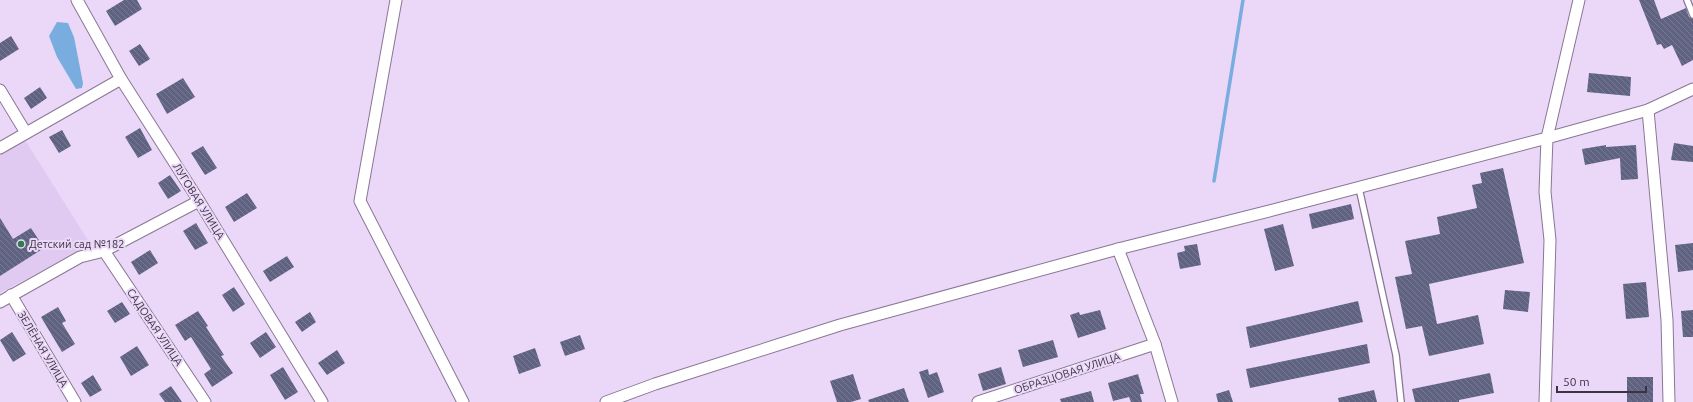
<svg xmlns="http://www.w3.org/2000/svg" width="1693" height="402" viewBox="0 0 1693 402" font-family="Ubuntu,sans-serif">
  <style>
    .built { fill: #e1caf1 }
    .water { fill: #7aaddf }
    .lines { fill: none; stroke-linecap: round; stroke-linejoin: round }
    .stream { stroke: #7aaddf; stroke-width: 3.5 }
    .building { fill: url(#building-back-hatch) }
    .service-casing { stroke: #887794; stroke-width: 8 }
    .minor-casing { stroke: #887794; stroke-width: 13 }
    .service { stroke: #fff; stroke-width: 5.5 }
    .minor { stroke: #fff; stroke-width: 11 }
    .poi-dot { fill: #2f7c4c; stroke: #ebd8f9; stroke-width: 1.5 }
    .labels { text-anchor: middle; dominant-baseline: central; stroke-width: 4; stroke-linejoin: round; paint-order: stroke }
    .street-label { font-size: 11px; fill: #3b3340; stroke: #ebd8f9 }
    .poi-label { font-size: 11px; fill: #3b3340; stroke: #ebd8f9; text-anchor: start }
  </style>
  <defs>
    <pattern id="building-back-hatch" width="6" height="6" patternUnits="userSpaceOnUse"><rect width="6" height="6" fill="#5f6281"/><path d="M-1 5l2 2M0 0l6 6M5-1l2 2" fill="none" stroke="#787a92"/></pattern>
  </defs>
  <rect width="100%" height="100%" fill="#ebd8f9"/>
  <path class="built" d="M25,140L91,245L0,293V155Z"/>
  <path class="water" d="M57,22L68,23L74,37L83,83L82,88L76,89L57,57L49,36Z"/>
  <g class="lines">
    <path class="stream" d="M1214,181L1243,0"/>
  </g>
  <g class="building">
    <path d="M124,0H137L142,9L115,26L106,11Z"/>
    <path d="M1639,0H1654L1661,19L1686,8L1689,17L1693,19V60L1682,66L1672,45L1664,49L1661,44L1657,45Z"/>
    <path d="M11,36L19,49L0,61V43Z"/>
    <path d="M140,44L150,59L139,66L129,51Z"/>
    <path d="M1589,73L1631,77L1630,96L1587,92Z"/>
    <path d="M183,78L195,97L167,114L156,94Z"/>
    <path d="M40,87L47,98L31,109L24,98Z"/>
    <path d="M140,128L152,150L138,158L125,137Z"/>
    <path d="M62,130L71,146L59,153L49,137Z"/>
    <path d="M1674,143L1693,146V162L1671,160Z"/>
    <path d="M1606,145V147L1636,145L1638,179L1621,180L1620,158L1585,165L1582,149Z"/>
    <path d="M203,146L217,168L205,175L191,153Z"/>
    <path d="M1503,168L1524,263L1429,284L1437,324L1478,315L1484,344L1429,356L1422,326L1406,329L1395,277L1412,274L1405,241L1440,234L1437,217L1477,208L1472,185L1482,183L1480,173Z"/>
    <path d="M170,175L181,191L168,199L158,183Z"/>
    <path d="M247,193L257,208L234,222L225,207Z"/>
    <path d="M1351,204L1354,219L1312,229L1309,214Z"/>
    <path d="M0,218L13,239L31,228L44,248L0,276Z"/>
    <path d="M196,223L208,243L195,250L183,231Z"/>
    <path d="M1283,224L1294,266L1275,271L1264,229Z"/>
    <path d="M1693,243V270L1678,272L1675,245Z"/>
    <path d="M1197,244L1201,265L1180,269L1177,253L1185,251L1184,246Z"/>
    <path d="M150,250L158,263L139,275L131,262Z"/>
    <path d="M287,256L294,267L270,282L263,271Z"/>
    <path d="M1646,282L1649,317L1626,319L1623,284Z"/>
    <path d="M234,287L245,304L233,312L222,295Z"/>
    <path d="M1505,290L1530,292L1528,312L1503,309Z"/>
    <path d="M1358,301L1363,322L1250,348L1246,327Z"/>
    <path d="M122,302L130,314L115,323L107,311Z"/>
    <path d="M58,307L66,321L62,323L75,344L62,352L41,317Z"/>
    <path d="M1100,310L1106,329L1078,338L1070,315L1079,312L1080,315Z"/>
    <path d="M1693,310V337H1683L1681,311Z"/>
    <path d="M198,311L208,326L206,327L224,355L221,356L233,373L212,387L204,374L211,369L191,337L185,341L175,325Z"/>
    <path d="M310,312L316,322L302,332L295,322Z"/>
    <path d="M12,332L26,354L13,362L0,340Z"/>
    <path d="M266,332L276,347L260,358L250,343Z"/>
    <path d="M580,335L585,349L565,356L560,342Z"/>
    <path d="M1053,340L1058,357L1023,367L1018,350Z"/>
    <path d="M1367,344L1370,363L1250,388L1246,369Z"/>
    <path d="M137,346L149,365L131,376L120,357Z"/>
    <path d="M535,348L541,366L519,374L513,356Z"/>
    <path d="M337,350L345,363L327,375L318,363Z"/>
    <path d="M283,367L298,392L285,400L270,375Z"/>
    <path d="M1001,367L1006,384L983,391L978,374Z"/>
    <path d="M928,369L929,375L937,372L944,392L928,398L919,372Z"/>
    <path d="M1490,373L1494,393L1459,400V402H1415L1412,389Z"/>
    <path d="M853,374L861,399L851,402H837L830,381Z"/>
    <path d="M1138,374L1144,394H1140L1142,402H1131L1129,397L1113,401L1108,383Z"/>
    <path d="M93,375L102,390L90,397L81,383Z"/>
    <rect x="1627" y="377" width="26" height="25"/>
    <path d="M171,386L182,402H165L159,394Z"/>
    <path d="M904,388L909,402H869L868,400Z"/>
    <path d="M1229,390L1233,402H1218L1216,394Z"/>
    <path d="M1374,390L1377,402H1339L1338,398Z"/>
    <path d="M1091,391L1094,402H1061L1060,399Z"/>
  </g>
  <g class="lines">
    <defs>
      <g id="service">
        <path d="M1687,0L1693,15"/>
        <path d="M1359,188L1396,355L1401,402"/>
      </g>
      <g id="minor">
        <path d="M77,0L121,79L199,201L322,402"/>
        <path d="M396,0L360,201L463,402"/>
        <path d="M0,90L26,133"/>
        <path d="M1648,110L1667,320L1669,402"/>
        <path d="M0,148L121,79"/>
        <path d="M1118,249L1155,344L1172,402"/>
        <path d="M104,251L205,402"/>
        <path d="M11,295L75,402"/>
        <path d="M0,302L80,257L104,251L199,201"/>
        <path d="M606,402L655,384L840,325L1118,249L1273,210L1547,138L1648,110L1693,89"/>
        <path d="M978,402L1155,344"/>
        <path d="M1545,402L1550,240L1545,192L1547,138L1579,0"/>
      </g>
    </defs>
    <use href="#service" class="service-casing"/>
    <use href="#minor" class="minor-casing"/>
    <use href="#service" class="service"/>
    <use href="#minor" class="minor"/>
  </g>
  <circle class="poi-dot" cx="21" cy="244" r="4"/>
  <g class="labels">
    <g class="street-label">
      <text transform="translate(199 201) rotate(58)">ЛУГОВАЯ УЛИЦА</text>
      <text transform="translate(155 327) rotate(56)">САДОВАЯ УЛИЦА</text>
      <text transform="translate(43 349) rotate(59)">ЗЕЛЁНАЯ УЛИЦА</text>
      <text transform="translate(1067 373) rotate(-18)">ОБРАЗЦОВАЯ УЛИЦА</text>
    </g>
    <g class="poi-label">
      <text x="29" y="244">Детский сад №182</text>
    </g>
  </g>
  <path d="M1557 386v6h89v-6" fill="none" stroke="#3b3340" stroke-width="2"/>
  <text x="1563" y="386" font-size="12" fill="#3b3340" stroke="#ebd8f9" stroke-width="3" paint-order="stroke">50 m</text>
</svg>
